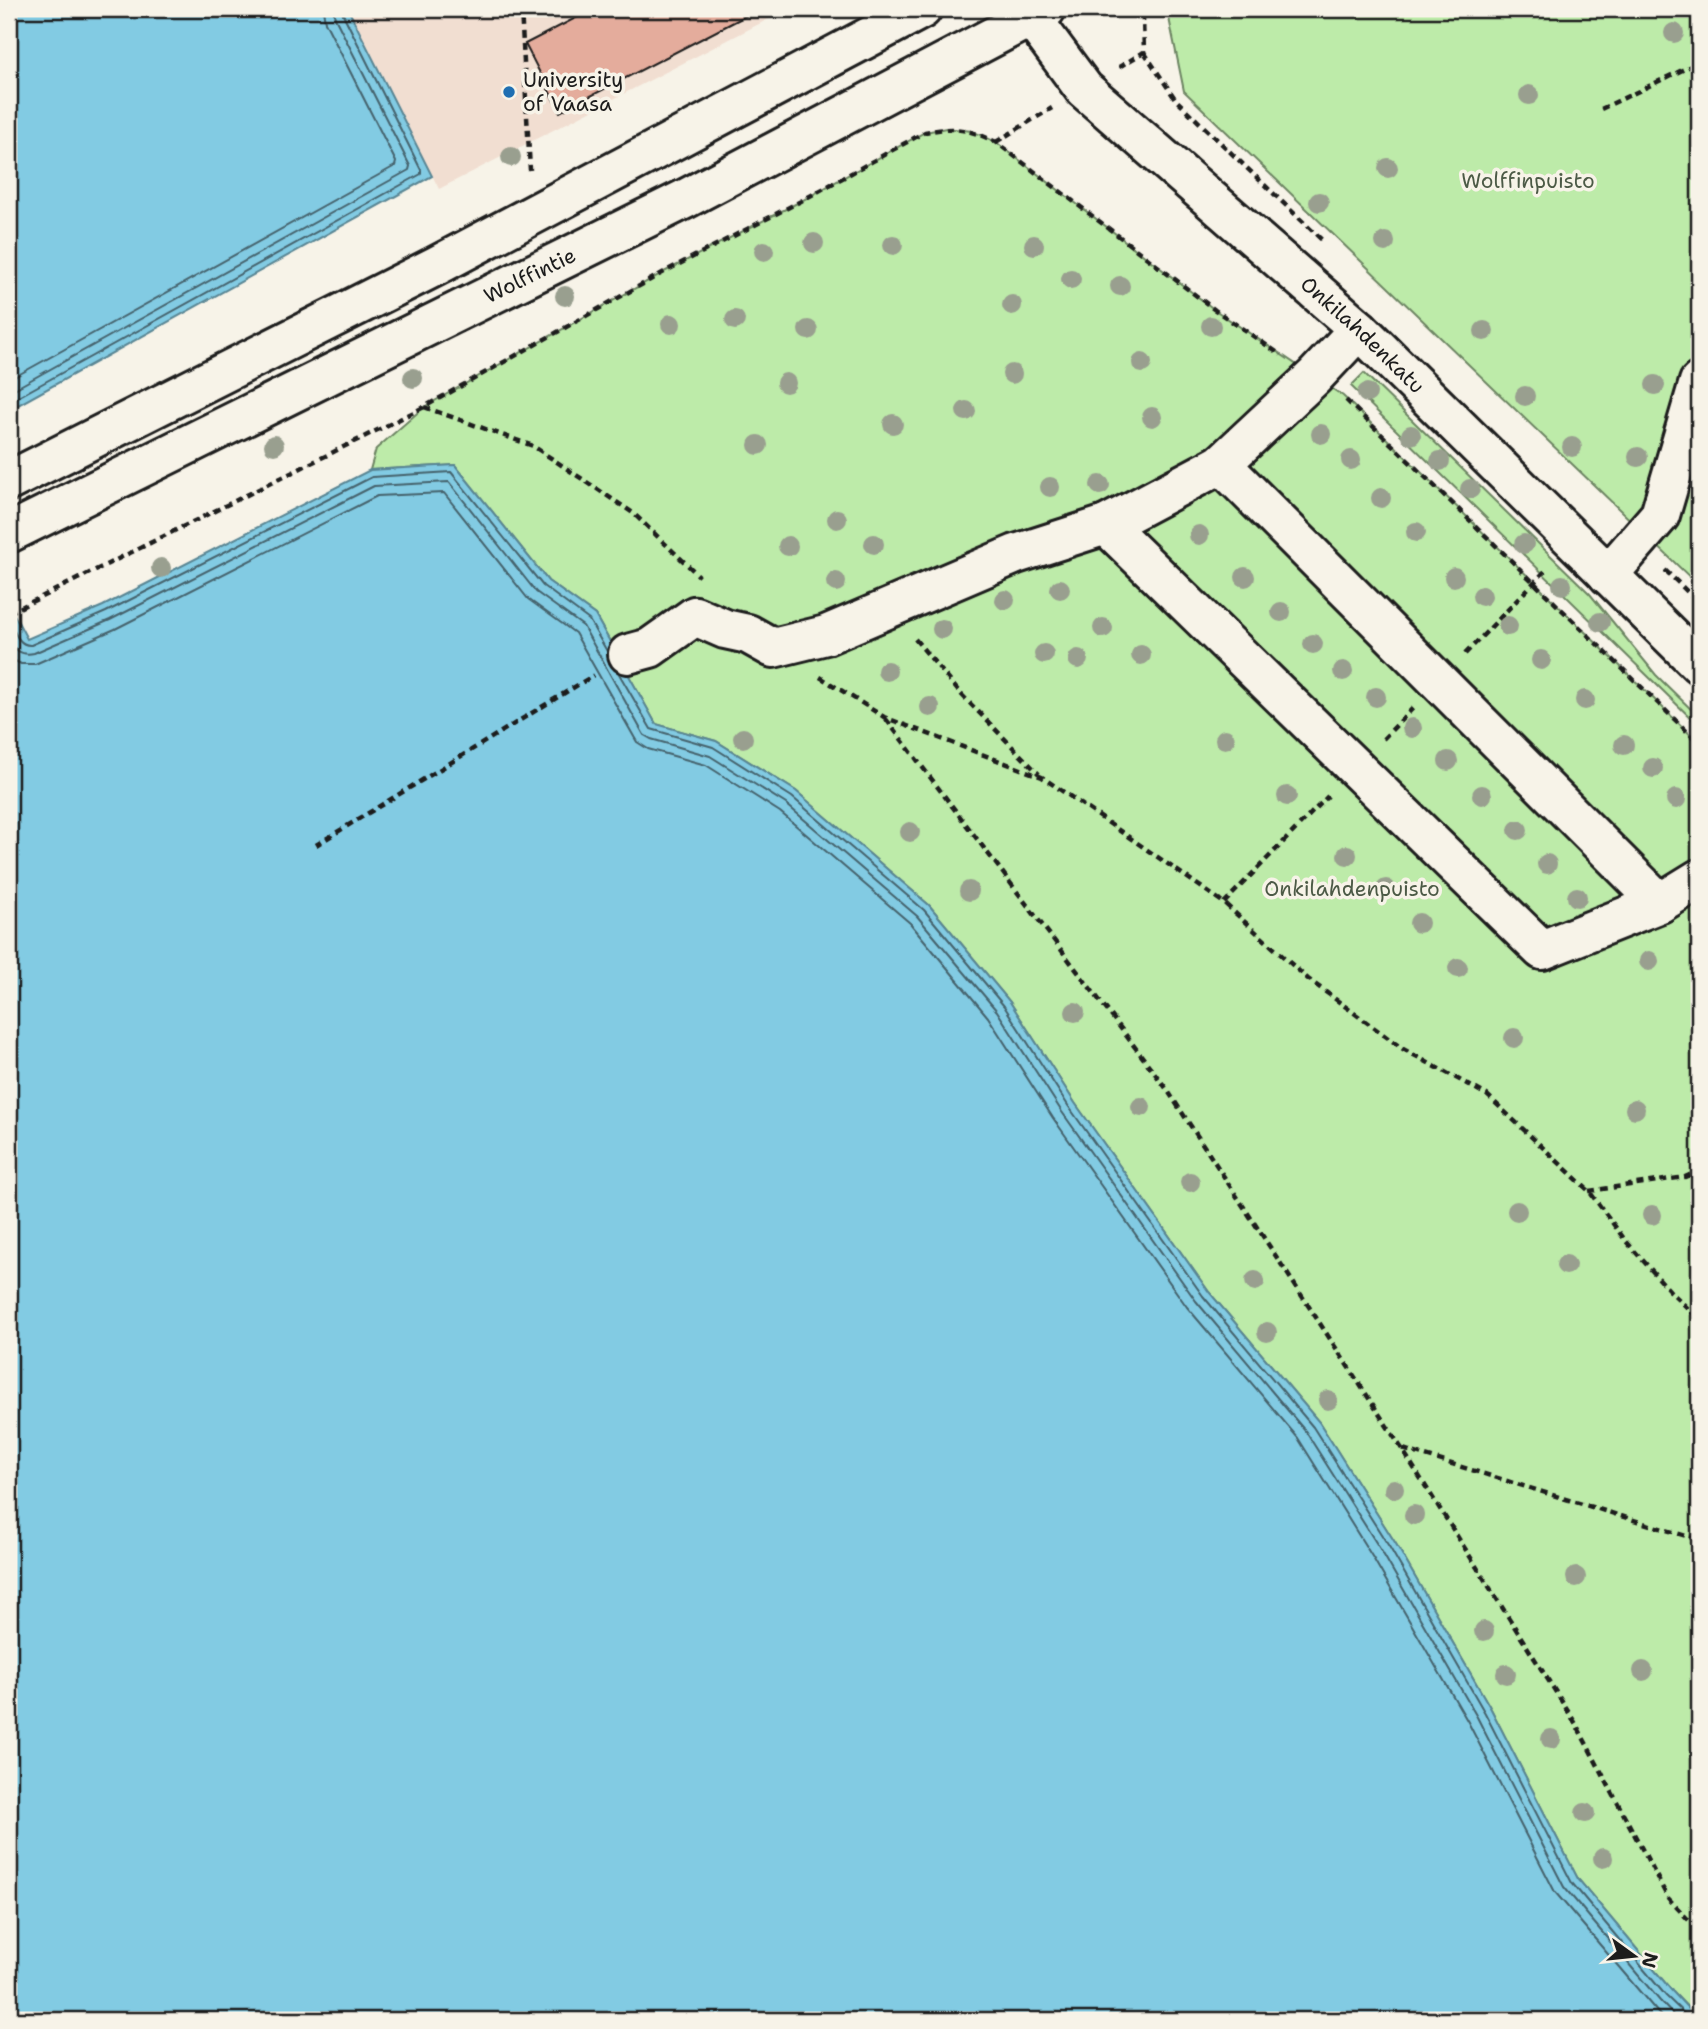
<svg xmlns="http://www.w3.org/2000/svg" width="1708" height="2029" viewBox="0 0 1708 2029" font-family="'Shantell Sans',sans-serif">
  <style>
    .built { fill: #f1ded1 }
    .green { fill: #bdeba9; stroke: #6c8462; stroke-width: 2 }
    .water { fill: #82cbe3; stroke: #598593; stroke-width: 2 }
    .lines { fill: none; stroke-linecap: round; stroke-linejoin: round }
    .shore { stroke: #45626c; stroke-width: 2 }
    .building { fill: #e4ac9c; stroke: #1c1c1c; stroke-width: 2 }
    .minor-casing { stroke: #1c1c1c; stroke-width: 44 }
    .major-casing { stroke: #1c1c1c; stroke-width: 44 }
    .path { stroke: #1c1c1c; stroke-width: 4.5; stroke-dasharray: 7 5; stroke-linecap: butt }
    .minor { stroke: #f7f3e8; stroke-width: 38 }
    .major { stroke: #f7f3e8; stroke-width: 38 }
    .tree { fill: #999f8f }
    .poi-dot { fill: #1f6fb2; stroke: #f7f3e8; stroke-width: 2.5 }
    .labels { text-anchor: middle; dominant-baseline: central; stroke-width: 7; stroke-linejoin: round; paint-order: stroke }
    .poi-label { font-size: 21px; fill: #1c1c1c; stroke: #f7f3e8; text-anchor: start }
    .park-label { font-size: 21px; fill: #4c5a46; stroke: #f7f3e8 }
    .street-label { font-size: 21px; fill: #1c1c1c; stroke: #f7f3e8 }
  </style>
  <rect width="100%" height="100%" fill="#f7f3e8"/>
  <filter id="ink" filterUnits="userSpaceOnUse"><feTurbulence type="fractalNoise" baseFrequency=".0143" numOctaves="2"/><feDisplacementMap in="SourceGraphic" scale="14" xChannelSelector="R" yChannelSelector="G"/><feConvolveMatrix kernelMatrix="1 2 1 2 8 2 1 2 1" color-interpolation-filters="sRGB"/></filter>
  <g filter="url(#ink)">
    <path class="built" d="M348,9H788L439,189Z"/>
    <g class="green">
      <path d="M1177,9H1699V586L1184,91L1169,18Z"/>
      <path d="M946,128L972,131L996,142L1215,310L1343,396L1699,743V2019L1672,1991L1578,1879L1491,1709L1396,1544L1319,1422L1209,1292L1075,1103L1010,1002L929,905L796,791L716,741L656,724L595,615L548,581L455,465L370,470L376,449L424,407L666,271L801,201L925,132Z"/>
      <path d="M1364,373L1590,594L1656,675L1699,717V726L1351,386Z"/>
    </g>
    <g class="water">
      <path d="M9,9H348L432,176L9,410Z"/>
      <path d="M455,465L548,581L595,615L656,724L716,741L796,791L929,905L1010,1002L1075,1103L1209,1292L1319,1422L1396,1544L1491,1709L1578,1879L1672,1991L1699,2020H9V605L27,639L103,606L370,470Z"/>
    </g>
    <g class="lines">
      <g class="shore">
        <path d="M9,380L395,166L396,162L325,22L323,9"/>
        <path d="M9,392L409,170L410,166L335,18L333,9"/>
        <path d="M9,402L421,174V170L343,14L342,9"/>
        <path d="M9,620C14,630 18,646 31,645L106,612L372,477L451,472L543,586L589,620L608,653"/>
        <path d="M9,639C14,650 21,656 34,653L110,620L374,486L449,482L536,592L583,626L644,735L651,739L710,756L786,804L917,916L997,1011L1062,1112L1196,1301L1306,1432L1382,1552L1477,1717L1564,1887L1660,2001L1678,2020"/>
        <path d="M9,658L21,664H35L115,629L377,496L444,493L528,599L575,633L637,742L648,749L706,765L780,812L910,923L988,1017L1053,1118L1187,1307L1298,1438L1373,1558L1468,1722L1555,1892L1664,2020"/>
        <path d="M618,672L651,729L713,747L792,797L924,910L1004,1006L1069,1107L1203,1296L1313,1427L1390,1548L1485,1713L1572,1883L1666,1996L1691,2020"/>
      </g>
    </g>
    <path class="building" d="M593,9H759L560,112L525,44Z"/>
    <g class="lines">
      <defs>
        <g id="minor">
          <path d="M1221,464L1660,903"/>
          <path d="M1106,525L1542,950L1660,903L1699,879"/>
          <path d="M1608,575L1660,515L1699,382"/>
          <path d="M628,654L650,648L695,616L725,629L748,634L773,648L826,635L1016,554L1106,525L1221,464L1314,377L1359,329"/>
        </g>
        <g id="major">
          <path id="s1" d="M1025,9L1084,89L1359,329L1699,664"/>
          <path d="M9,481L436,266L922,9"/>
          <path id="s2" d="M9,533L685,199L1046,9"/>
        </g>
      </defs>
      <use href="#minor" class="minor-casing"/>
      <use href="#major" class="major-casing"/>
      <g class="path">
        <path d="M521,9L530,170"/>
        <path d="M1144,52L1176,100L1323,241"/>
        <path d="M1119,67L1144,52L1143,18L1148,9"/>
        <path d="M1601,109L1699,62"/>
        <path d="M996,142L1052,108"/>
        <path d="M1346,400L1699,743"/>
        <path d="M424,407L533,446L633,513L699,576"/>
        <path d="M1665,570L1699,603"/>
        <path d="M9,613L424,407L666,271L801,201L925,132C956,126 968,129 996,142L1215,310L1281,355"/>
        <path d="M915,639L960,693L1039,774"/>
        <path d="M1465,654L1547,569"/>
        <path d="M820,677L884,717L1042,777L1224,903L1308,979L1403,1049L1487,1095L1589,1191L1625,1240L1670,1291L1699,1319"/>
        <path d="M886,719L1166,1088L1402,1449L1576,1724L1668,1898L1699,1931"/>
        <path d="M1383,739L1413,708"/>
        <path d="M316,845L594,675"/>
        <path d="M1224,903L1328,796"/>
        <path d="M1589,1191L1685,1177L1699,1171"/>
        <path d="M1403,1449L1699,1540"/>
      </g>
      <use href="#minor" class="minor"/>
      <use href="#major" class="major"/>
    </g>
    <g class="tree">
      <circle cx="1674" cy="33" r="10"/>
      <circle cx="1529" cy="95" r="10"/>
      <circle cx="511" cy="157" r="10"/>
      <circle cx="1388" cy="168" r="10"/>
      <circle cx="1319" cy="202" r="10"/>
      <circle cx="1385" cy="242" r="10"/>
      <circle cx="814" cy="243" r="10"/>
      <circle cx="893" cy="245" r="10"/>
      <circle cx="1034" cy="245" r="10"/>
      <circle cx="764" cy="251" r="10"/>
      <circle cx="1071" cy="279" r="10"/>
      <circle cx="1120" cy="286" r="10"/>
      <circle cx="565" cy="296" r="10"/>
      <circle cx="1012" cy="305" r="10"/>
      <circle cx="735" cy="320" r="10"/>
      <circle cx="671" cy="324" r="10"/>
      <circle cx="1211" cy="326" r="10"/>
      <circle cx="808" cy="330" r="10"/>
      <circle cx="1484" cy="331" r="10"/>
      <circle cx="1142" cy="363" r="10"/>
      <circle cx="1012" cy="374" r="10"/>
      <circle cx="413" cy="378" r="10"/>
      <circle cx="786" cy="383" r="10"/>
      <circle cx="1655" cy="385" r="10"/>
      <circle cx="1367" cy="393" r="10"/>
      <circle cx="1525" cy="396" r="10"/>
      <circle cx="966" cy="411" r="10"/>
      <circle cx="1152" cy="417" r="10"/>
      <circle cx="893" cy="424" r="10"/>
      <circle cx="1321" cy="434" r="10"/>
      <circle cx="1411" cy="435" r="10"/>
      <circle cx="274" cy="445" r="10"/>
      <circle cx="758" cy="445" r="10"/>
      <circle cx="1572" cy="447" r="10"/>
      <circle cx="1638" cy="457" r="10"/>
      <circle cx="1351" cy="460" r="10"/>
      <circle cx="1440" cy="461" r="10"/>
      <circle cx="1100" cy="485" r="10"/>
      <circle cx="1050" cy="487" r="10"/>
      <circle cx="1470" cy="489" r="10"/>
      <circle cx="1381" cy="498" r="10"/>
      <circle cx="837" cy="519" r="10"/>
      <circle cx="1416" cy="532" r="10"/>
      <circle cx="1199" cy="535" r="10"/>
      <circle cx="874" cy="544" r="10"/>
      <circle cx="1524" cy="544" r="10"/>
      <circle cx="788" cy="546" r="10"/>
      <circle cx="161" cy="568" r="10"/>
      <circle cx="1245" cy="577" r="10"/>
      <circle cx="1454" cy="577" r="10"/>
      <circle cx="836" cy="582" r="10"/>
      <circle cx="1562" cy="585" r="10"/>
      <circle cx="1060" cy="589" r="10"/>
      <circle cx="1482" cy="596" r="10"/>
      <circle cx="1005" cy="600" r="10"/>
      <circle cx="1281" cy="612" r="10"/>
      <circle cx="1600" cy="622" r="10"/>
      <circle cx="1508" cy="626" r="10"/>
      <circle cx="1103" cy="628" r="10"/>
      <circle cx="942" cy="629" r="10"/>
      <circle cx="1313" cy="644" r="10"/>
      <circle cx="1044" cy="654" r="10"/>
      <circle cx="1141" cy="655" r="10"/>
      <circle cx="1078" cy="659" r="10"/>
      <circle cx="1541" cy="660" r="10"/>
      <circle cx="887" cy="671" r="10"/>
      <circle cx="1343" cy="671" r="10"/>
      <circle cx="1376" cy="697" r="10"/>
      <circle cx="1585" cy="700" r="10"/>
      <circle cx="930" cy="707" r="10"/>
      <circle cx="1412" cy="728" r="10"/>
      <circle cx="743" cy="738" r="10"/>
      <circle cx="1225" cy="739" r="10"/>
      <circle cx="1624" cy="745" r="10"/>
      <circle cx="1448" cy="761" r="10"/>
      <circle cx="1653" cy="768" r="10"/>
      <circle cx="1482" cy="795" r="10"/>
      <circle cx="1287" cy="796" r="10"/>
      <circle cx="1676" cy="799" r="10"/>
      <circle cx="1518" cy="830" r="10"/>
      <circle cx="910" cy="832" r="10"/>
      <circle cx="1347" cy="855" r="10"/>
      <circle cx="1547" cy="864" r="10"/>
      <circle cx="1386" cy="889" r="10"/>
      <circle cx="969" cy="891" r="10"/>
      <circle cx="1577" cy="897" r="10"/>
      <circle cx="1419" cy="923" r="10"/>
      <circle cx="1649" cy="961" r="10"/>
      <circle cx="1458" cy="968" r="10"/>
      <circle cx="1075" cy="1012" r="10"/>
      <circle cx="1514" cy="1038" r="10"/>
      <circle cx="1141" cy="1107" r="10"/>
      <circle cx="1635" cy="1109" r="10"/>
      <circle cx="1190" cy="1182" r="10"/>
      <circle cx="1517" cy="1211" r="10"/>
      <circle cx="1652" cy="1215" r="10"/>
      <circle cx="1566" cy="1265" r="10"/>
      <circle cx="1255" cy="1281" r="10"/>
      <circle cx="1267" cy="1332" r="10"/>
      <circle cx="1328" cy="1400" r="10"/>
      <circle cx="1394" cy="1489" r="10"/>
      <circle cx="1414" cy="1515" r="10"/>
      <circle cx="1576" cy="1577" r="10"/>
      <circle cx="1484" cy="1631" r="10"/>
      <circle cx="1643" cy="1671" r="10"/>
      <circle cx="1506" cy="1674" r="10"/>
      <circle cx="1551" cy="1739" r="10"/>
      <circle cx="1585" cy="1813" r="10"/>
      <circle cx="1603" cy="1858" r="10"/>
    </g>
  </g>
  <circle class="poi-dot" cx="509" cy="92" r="7"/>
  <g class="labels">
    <g class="poi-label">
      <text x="523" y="80">University<tspan x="523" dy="24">of Vaasa</tspan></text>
    </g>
    <g class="park-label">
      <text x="1528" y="181">Wolffinpuisto</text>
      <text x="1352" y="889">Onkilahdenpuisto</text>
    </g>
    <g class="street-label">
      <text stroke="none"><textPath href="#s2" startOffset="581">Wolffintie</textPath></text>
      <text stroke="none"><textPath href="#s1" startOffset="471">Onkilahdenkatu</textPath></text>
    </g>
  </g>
  <rect width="1708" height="2029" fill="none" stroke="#f7f3e8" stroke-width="35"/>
  <rect x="18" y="18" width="1673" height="1994" fill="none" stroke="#1c1c1c" stroke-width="2.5" filter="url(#ink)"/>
  <g transform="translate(1634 1956) rotate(105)" stroke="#f7f3e8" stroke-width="5" paint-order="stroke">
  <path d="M0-5L12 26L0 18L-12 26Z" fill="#1c1c1c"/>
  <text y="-10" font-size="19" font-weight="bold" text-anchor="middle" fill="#1c1c1c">N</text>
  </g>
</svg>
